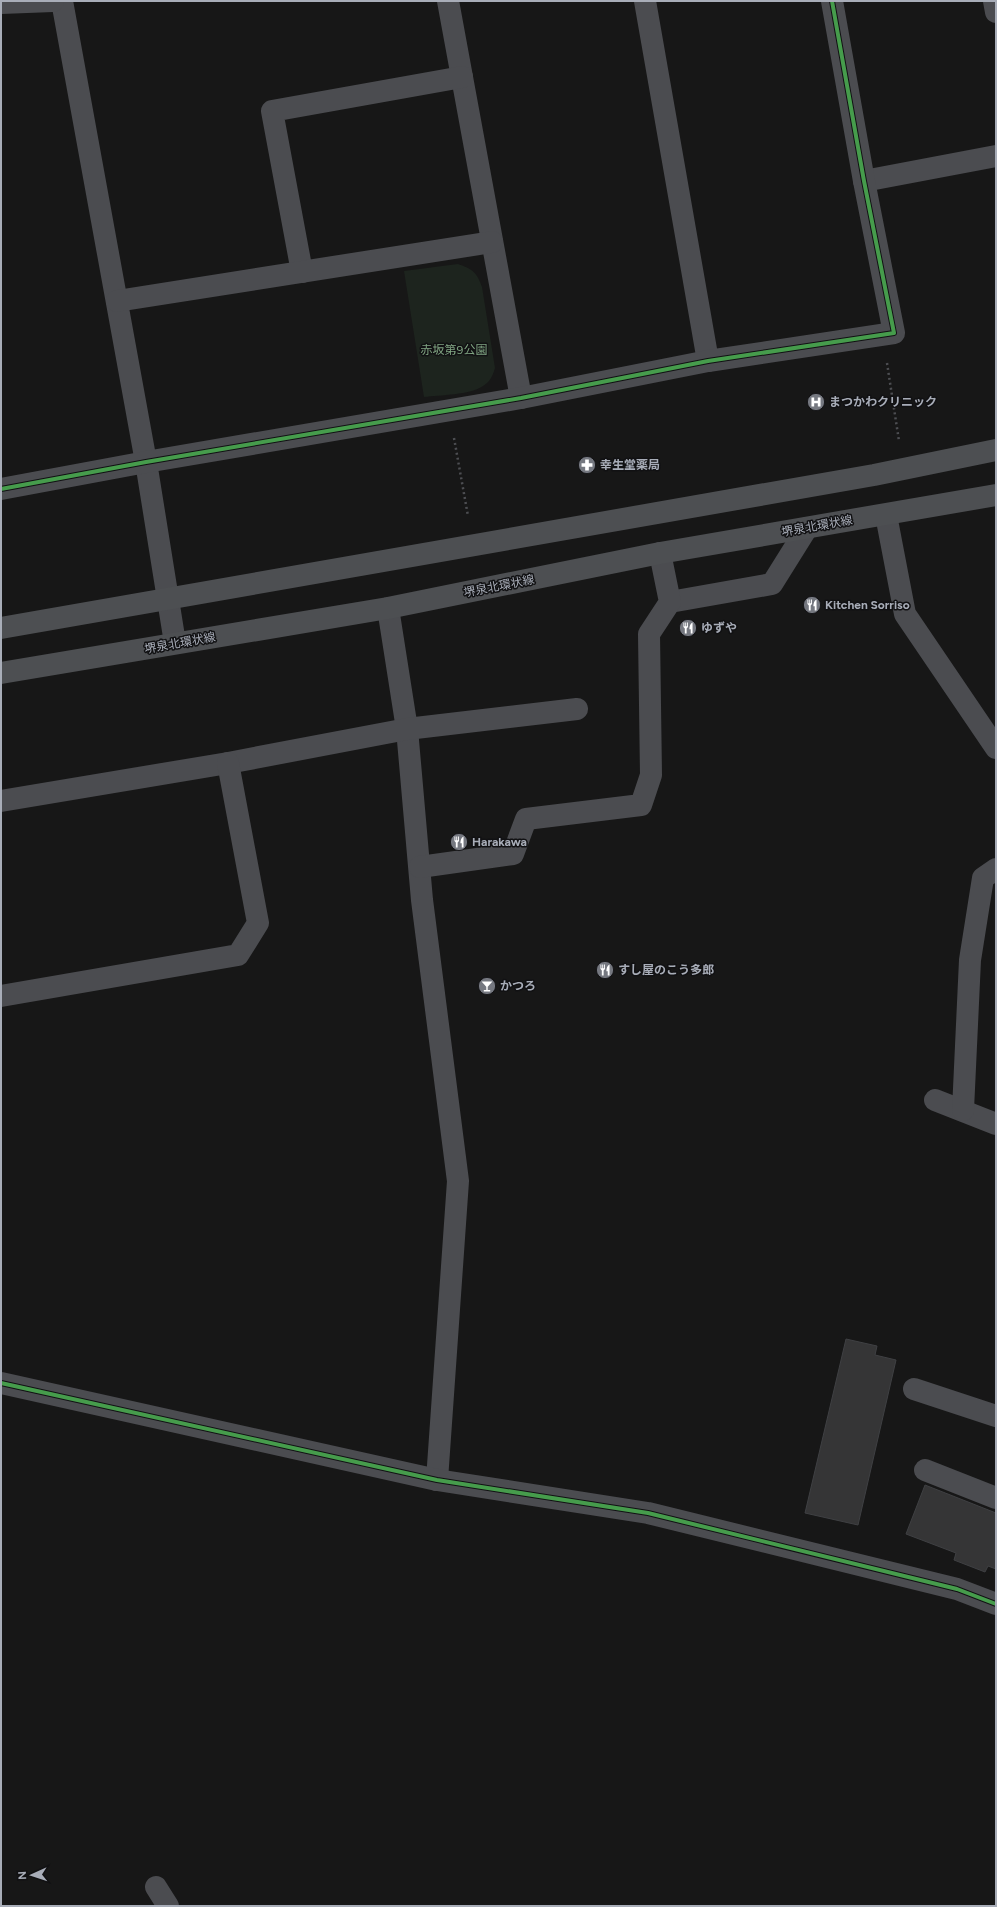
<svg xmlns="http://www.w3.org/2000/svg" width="997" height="1907" viewBox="0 0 997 1907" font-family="Figtree,'Noto Sans JP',sans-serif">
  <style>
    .green { fill: #1d241e }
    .building { fill: #353536; stroke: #3f4043 }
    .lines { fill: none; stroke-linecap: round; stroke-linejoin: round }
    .path { stroke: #4d4e52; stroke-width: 2.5; stroke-dasharray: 2 3; stroke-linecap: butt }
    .minor { stroke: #4b4c50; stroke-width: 22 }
    .major { stroke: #4d4f52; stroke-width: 22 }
    .cycleway-casing { stroke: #111113; stroke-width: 6 }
    .cycleway { stroke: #469c4c; stroke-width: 4 }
    .labels { text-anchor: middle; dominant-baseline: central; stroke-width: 3; stroke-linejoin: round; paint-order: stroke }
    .park-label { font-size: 12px; fill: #7fa381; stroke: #111113 }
    .poi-label { font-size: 12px; font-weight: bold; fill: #a8adb8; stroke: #111113; text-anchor: start }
    .street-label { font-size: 12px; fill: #a8adb8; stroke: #111113 }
  </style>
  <rect width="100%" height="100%" fill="#171717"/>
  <path class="green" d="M458,264C472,269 477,272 482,287L495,368C493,375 490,382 483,386C470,395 440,395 424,397L404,271Z"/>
  <g class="building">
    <path d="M846,1339L877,1346L875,1355L896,1360L858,1525L805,1513Z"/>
    <path d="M925,1485L996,1513V1569L988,1566L985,1572L954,1560L956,1553L906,1534Z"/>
  </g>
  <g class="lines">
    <g class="path">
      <path d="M887,363L899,441"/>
      <path d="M454,438L468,516"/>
    </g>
    <g class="minor">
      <path d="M62,1L146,462L175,643"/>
      <path d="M448,1L521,398"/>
      <path d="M645,1L708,361"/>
      <path d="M994,1L996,12"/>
      <path d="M1,3L53,1"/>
      <path d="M864,181L996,156"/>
      <path d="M302,272L272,111L462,77"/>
      <path d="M117,301L492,242"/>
      <path d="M1,489L146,462L521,398L708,361L894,333L864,181L832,1"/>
      <path d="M886,515L905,614L996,748"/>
      <path d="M670,602L772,584L807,528"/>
      <path d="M388,608L407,729L422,900L458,1181L437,1480"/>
      <path d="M1,801L228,763L407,729L577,709"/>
      <path d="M420,867L513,854L526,819L641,805L651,775L649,634L670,602L660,553"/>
      <path d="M1,996L238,955L258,923L228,763"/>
      <path d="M935,1100L996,1124"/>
      <path d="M963,1110L970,960L983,878L996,869"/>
      <path d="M1,1383L437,1480L648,1513L957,1589L996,1604"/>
      <path d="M914,1389L996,1416"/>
      <path d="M925,1470L996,1498"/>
      <path d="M156,1887L168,1906"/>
    </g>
    <g class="major">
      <path d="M1,628L874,475L996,450"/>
      <path d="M1,673L388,608L660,553L996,495"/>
    </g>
    <defs>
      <g id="cycleway">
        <path d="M1,489L146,462L521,398L708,361L894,333L864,181L832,1"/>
        <path d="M1,1383L437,1480L648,1513L957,1589L996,1604"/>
      </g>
    </defs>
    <use href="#cycleway" class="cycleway-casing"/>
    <use href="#cycleway" class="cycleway"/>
  </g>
  <defs>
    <symbol id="hospital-disc" viewBox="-11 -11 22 22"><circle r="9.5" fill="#757880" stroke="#111113"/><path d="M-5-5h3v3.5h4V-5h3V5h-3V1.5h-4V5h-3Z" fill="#fff"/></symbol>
    <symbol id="pharmacy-disc" viewBox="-11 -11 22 22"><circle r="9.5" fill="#757880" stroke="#111113"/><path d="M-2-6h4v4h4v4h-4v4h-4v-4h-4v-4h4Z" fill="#fff"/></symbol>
    <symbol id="restaurant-disc" viewBox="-11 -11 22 22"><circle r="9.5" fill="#757880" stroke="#111113"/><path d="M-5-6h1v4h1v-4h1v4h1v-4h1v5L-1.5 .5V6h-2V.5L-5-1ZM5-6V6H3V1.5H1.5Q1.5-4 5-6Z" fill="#fff"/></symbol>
    <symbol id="bar-disc" viewBox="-11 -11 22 22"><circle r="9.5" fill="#757880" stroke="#111113"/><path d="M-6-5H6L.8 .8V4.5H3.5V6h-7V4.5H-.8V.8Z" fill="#fff"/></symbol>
  </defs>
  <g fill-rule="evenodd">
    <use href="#hospital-disc" x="806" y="392" width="20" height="20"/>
    <use href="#pharmacy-disc" x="577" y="455" width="20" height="20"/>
    <use href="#restaurant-disc" x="802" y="595" width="20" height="20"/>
    <use href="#restaurant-disc" x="678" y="618" width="20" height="20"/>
    <use href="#restaurant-disc" x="449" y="832" width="20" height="20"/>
    <use href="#restaurant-disc" x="595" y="960" width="20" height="20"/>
    <use href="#bar-disc" x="477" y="976" width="20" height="20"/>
  </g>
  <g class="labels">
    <g class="park-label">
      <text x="454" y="350">赤坂第9公園</text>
    </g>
    <g class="poi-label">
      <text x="829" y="402">まつかわクリニック</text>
      <text x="600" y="465">幸生堂薬局</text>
      <text x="825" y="605">Kitchen Sorriso</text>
      <text x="701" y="628">ゆずや</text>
      <text x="472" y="842">Harakawa</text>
      <text x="618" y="970">すし屋のこう多郎</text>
      <text x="500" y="986">かつろ</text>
    </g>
    <g class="street-label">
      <text transform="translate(817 526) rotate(-10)">堺泉北環状線</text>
      <text transform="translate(499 586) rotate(-11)">堺泉北環状線</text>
      <text transform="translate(180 643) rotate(-10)">堺泉北環状線</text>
    </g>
  </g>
  <rect width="997" height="1907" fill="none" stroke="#a8adb8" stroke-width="4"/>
  <g transform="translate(32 1875) rotate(267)" stroke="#111113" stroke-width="3" paint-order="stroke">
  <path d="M0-3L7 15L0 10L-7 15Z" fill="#a8adb8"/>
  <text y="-6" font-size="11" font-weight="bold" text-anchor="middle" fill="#a8adb8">N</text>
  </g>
</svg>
